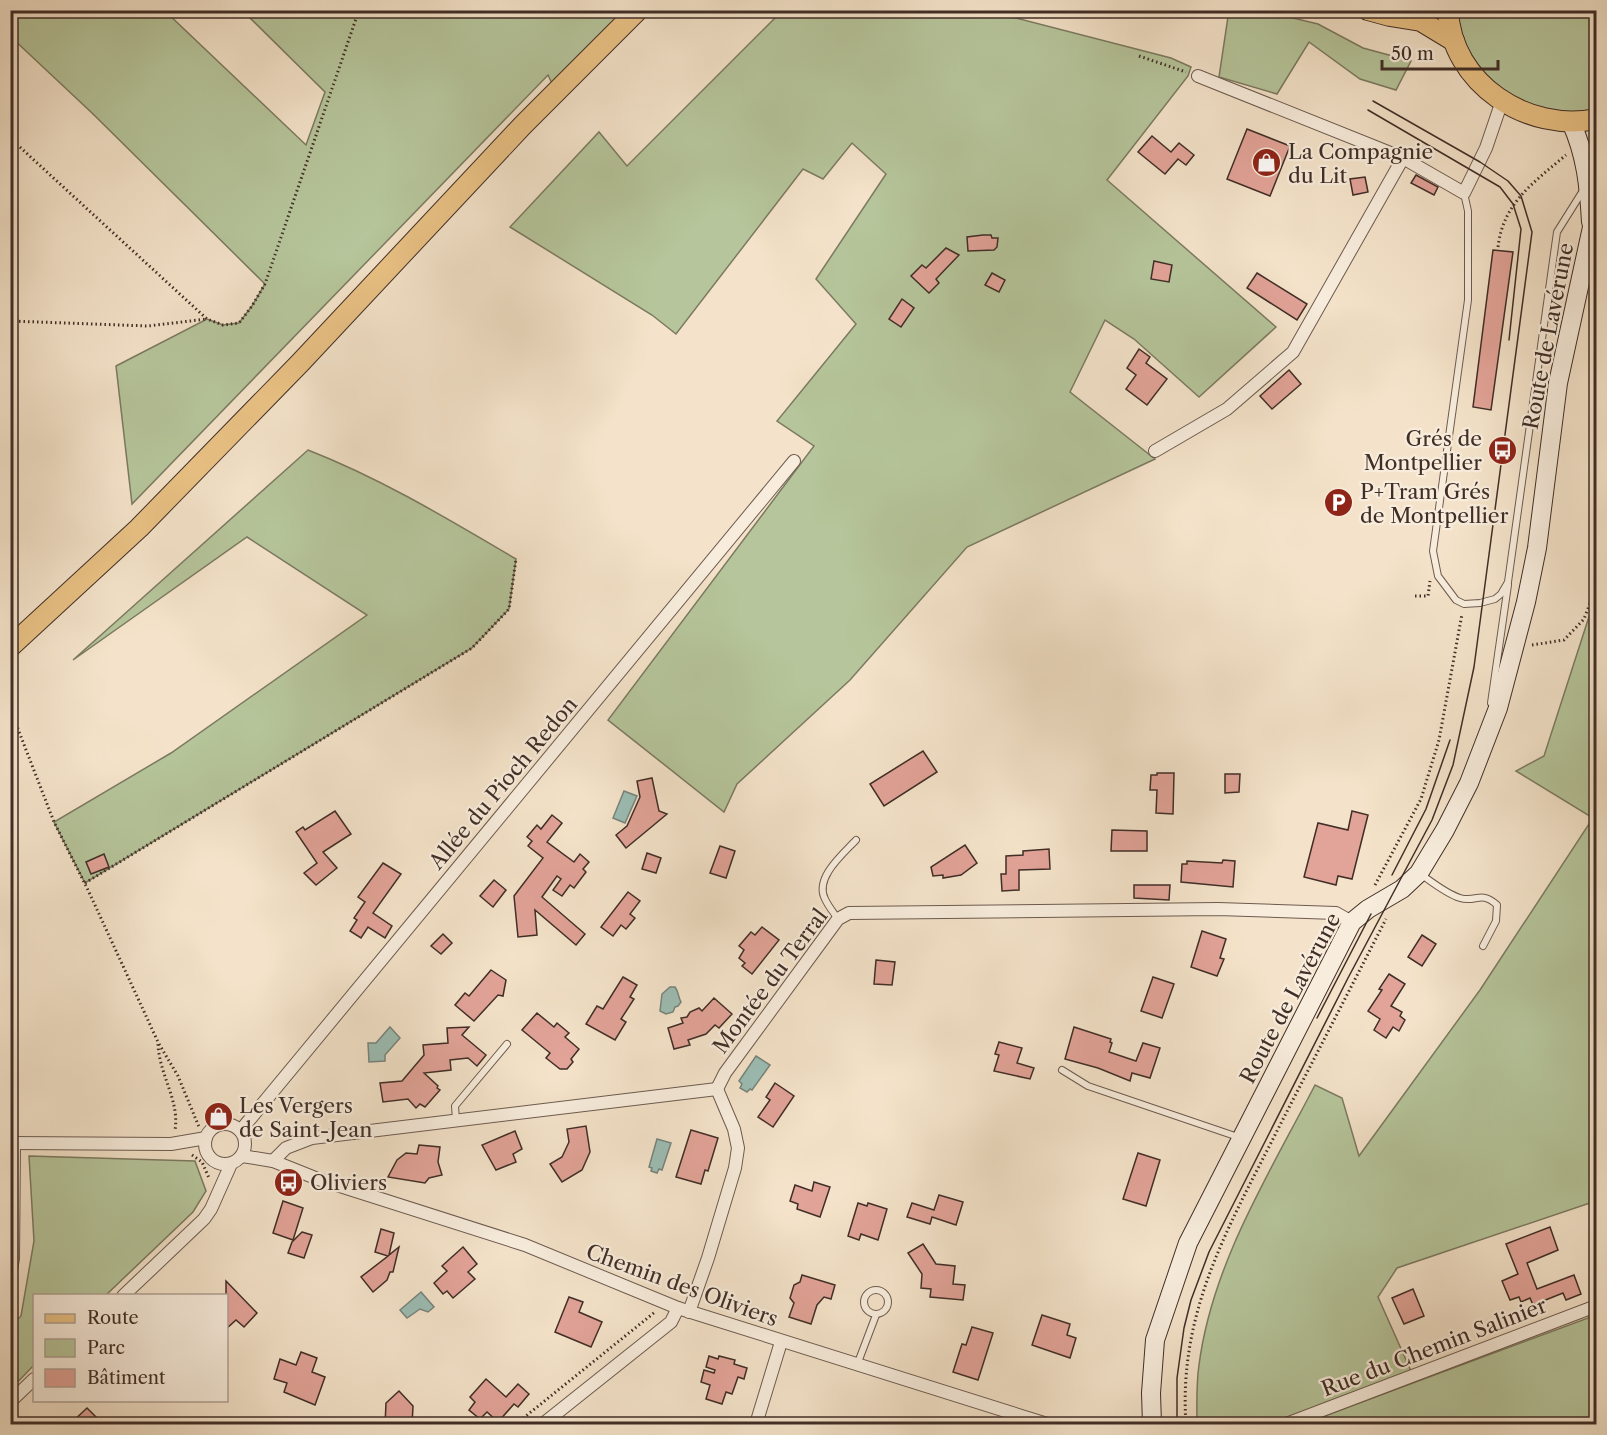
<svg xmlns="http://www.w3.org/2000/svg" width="1607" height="1435" viewBox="0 0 1607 1435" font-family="'Libre Caslon Text',serif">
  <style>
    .green { fill: #b6c59b; stroke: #7b7a61; stroke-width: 1.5 }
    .water { fill: #9cbeb5; stroke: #77847c; stroke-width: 1.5 }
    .building { fill: #e2a398; stroke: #402e27; stroke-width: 1.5 }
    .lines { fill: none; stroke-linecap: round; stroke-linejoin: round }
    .lane-casing { stroke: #6d5b50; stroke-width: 8 }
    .street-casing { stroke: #6d5b50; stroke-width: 14 }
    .secondary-casing { stroke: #402e27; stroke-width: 20 }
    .primary-casing { stroke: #402e27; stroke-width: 22 }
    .path { stroke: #402e27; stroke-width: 3; stroke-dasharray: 1.5 3; stroke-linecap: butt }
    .lane { stroke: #f8eddd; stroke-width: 6 }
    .street { stroke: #f8eddd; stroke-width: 12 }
    .secondary { stroke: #f8eddd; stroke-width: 18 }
    .primary { stroke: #eac285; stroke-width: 20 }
    .tram { stroke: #402e27; stroke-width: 1.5 }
    .labels { text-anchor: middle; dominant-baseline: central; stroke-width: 4.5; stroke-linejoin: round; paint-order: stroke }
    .poi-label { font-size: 21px; fill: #402e27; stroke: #f8eddd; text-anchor: start }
    .street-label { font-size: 21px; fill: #402e27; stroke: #f8eddd }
  </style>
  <rect width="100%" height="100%" fill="#f4e3ca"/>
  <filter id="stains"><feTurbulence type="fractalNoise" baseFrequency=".00333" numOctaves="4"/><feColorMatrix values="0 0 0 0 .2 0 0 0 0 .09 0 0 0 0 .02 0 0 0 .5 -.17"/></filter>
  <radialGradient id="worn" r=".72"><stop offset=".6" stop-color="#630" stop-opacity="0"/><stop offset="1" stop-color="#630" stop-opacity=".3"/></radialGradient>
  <g class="green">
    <path d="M977,10L997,13L1171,58L1191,67L1188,76L1107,180L1276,327L1199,397L1134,339L1105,320L1070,392L1155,459L967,547L850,680L737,784L724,812L608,720L814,446L777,421L856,324L816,279L886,174L852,143L823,179L803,169L676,334L652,315L510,227L599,132L627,166L782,11Z"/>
    <path d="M1229,10L1264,11L1318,24L1363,48L1411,61L1396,90L1360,79L1309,42L1277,94L1219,77Z"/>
    <path d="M10,11H165L306,145L325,92L243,11H642L556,92L548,75L132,504L116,366L207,319L223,325L239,323L252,306L265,284L92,113L11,37Z"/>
    <path d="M1458,11H1596V109C1534,127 1461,75 1458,11Z"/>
    <path d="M308,450C382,479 448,519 516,559L509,609L472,648L85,883L54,822L171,753L367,615L247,537L73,660Z"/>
    <path d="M1596,595V1201L1397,1268L1378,1297L1411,1371L1270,1424H1197C1197,1405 1196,1385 1199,1365C1212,1264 1269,1174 1315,1085L1342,1098L1359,1156L1480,990L1593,818L1516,771L1544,756Z"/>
    <path d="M29,1156L195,1161L206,1191L193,1212L106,1295L34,1296V1365L11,1389V1326L21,1316L34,1241Z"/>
    <path d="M1596,1315V1424H1311L1308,1422Z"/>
  </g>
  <g class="water">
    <path d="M624,791L637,796L625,823L613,818Z"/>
    <path d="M670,987H675C679,992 678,997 681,1002L678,1006L675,1007L673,1012L666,1014L660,1011L662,994Z"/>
    <path d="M390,1027L400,1038L385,1055V1061L369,1062L368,1043H376Z"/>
    <path d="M756,1056L770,1065L752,1090L750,1089L747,1092L740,1088L742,1084L739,1081Z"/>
    <path d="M657,1139L671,1143L662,1170L659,1169L657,1173L651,1171L652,1168L649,1167Z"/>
    <path d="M421,1292L434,1307L428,1312L420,1309L407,1318L400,1310Z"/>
  </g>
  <g class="building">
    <path d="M1247,129L1290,146L1270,196L1227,179Z"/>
    <path d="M1152,136L1171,152L1179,143L1194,155L1186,165L1178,159L1165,174L1138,152Z"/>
    <path d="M1416,175L1438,187L1434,195L1411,183Z"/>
    <path d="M1365,177L1368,192L1353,195L1350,179Z"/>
    <path d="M983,235H991L992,238H998L997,247L994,250L968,251L967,237Z"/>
    <path d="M946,248L959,255L936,279L939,283L929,293L911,276L922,265L926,268Z"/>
    <path d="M1493,250L1513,252L1491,410L1473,407Z"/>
    <path d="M1154,261L1172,265L1169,282L1151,279Z"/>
    <path d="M992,273L1005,280L999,292L985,285Z"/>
    <path d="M1257,273L1307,304L1297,320L1247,288Z"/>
    <path d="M902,299L914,308L901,327L889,319Z"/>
    <path d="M1139,349L1150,357L1146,363L1167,379L1147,405L1126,389L1136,375L1127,368Z"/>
    <path d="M1289,370L1301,384L1272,409L1260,396Z"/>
    <path d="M923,751L937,772L884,806L870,784Z"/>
    <path d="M1157,773H1174L1173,814L1156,813L1157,790H1150L1151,775H1157Z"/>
    <path d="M1225,774H1240L1239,792L1225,793Z"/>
    <path d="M652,778L659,811L667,814L626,848L616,835L627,826L640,797L637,781Z"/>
    <path d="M335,811L351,834L323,852L337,868L316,885L304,873L317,863L296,832L303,827L305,830Z"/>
    <path d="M1352,811L1368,815L1352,879L1338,876L1336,885L1304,877L1318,823L1348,830Z"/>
    <path d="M552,815L562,823L547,842L574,862L580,854L589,862L583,869L586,872L574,888L570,885L562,896L553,890L561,879L557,876L542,897L585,934L576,945L535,910L537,935L518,937L514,896L543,858L528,846L532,841L527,837L537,825L541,829Z"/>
    <path d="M1112,830L1147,831V851H1111Z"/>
    <path d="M965,845L977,863L961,875L943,878V875L933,876L931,867Z"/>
    <path d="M720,846L735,851L726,878L710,873Z"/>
    <path d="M1049,849L1050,869L1019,870V890L1002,891L1001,874H1006V856L1023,855V851Z"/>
    <path d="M647,853L661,858L656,873L642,869Z"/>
    <path d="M104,854L109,867L91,874L86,862Z"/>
    <path d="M1223,860L1235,861L1233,887L1181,882L1182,864H1187V861L1222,863Z"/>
    <path d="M383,863L401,874L373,913L392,926L385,938L368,927L361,938L350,931L357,920L354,918L365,902L358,897Z"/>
    <path d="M494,880L506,890L493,907L480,896Z"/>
    <path d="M1134,885H1170L1169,900L1134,898Z"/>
    <path d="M628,892L640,901L630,914L635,918L626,929L621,925L613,936L601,927Z"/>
    <path d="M762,927L779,940L752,974L742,966L745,963L739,958L744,950L739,946L751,932L755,935Z"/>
    <path d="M1202,931L1226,939L1220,958L1224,959L1217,976L1191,967Z"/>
    <path d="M443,934L452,943L441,954L431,946Z"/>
    <path d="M1422,935L1436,944L1422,966L1408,957Z"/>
    <path d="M876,960L895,962L892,985L874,984Z"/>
    <path d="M491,970L506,980L503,996L498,995L474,1021L455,1005L465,993L469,996Z"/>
    <path d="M1389,974L1405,984L1391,1006L1402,1012L1400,1016L1405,1020L1399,1031L1393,1027L1386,1038L1374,1030L1380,1019L1368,1011L1382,990L1379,989Z"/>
    <path d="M623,977L637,985L630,997L634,999L621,1019L626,1022L615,1040L586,1024L597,1006L603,1009Z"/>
    <path d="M1153,977L1174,984L1162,1018L1141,1011Z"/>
    <path d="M714,998L732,1014L719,1028L715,1025L706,1034L688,1040L690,1045L674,1049L668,1028L683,1023L681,1018L687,1017L690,1012L699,1008L702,1011Z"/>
    <path d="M537,1013L554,1027L557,1023L569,1033L565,1037L579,1049L571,1059L573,1062L567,1069H560L546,1058L550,1053L522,1030Z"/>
    <path d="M469,1027L462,1035L486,1055L477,1066L468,1058L450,1060L451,1070L424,1073L438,1086L437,1088L440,1090L425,1107L420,1104L416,1108L408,1099L383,1102L380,1083L402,1081L424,1055L423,1045L448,1043L447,1028Z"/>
    <path d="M1074,1027L1111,1039L1110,1042L1112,1043L1109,1052L1136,1061L1143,1043L1160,1048L1150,1078L1132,1073L1130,1081L1098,1068L1065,1059Z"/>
    <path d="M999,1042L1022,1048L1017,1063L1034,1068L1030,1079L994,1071L999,1055L995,1054Z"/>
    <path d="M775,1083L794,1096L773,1127L758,1117L770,1100L766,1097Z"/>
    <path d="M586,1126L590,1152L582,1170L562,1182L550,1164L562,1157L569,1142L567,1129Z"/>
    <path d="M691,1130L718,1138L708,1171L705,1170L701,1184L676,1177Z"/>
    <path d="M515,1131L522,1149L513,1154L516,1162L496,1170L482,1145Z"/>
    <path d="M419,1145L440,1147L438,1162L442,1175L429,1178L425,1183L388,1177L397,1160L406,1153L417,1154Z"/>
    <path d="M1138,1153L1160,1160L1146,1206L1123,1199Z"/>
    <path d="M814,1182L830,1187L820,1217L797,1209L798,1204L790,1201L795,1185L812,1191Z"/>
    <path d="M939,1195L963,1202L956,1225L932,1217L930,1224L907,1217L912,1203L934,1210Z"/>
    <path d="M283,1201L303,1208L293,1240L273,1233Z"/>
    <path d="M858,1203L867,1206L868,1203L887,1209L878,1240L861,1234L859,1240L848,1236Z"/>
    <path d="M1550,1227L1558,1250L1527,1263L1537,1289L1574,1275L1581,1294L1566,1300L1563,1293L1533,1305L1530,1298L1521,1302L1519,1297L1510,1300L1502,1281L1518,1274L1506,1244Z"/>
    <path d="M381,1229L394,1233L389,1255L399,1247L393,1272H390L387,1280L373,1292L361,1277L388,1256L375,1252Z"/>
    <path d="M302,1232L312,1235L304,1258L288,1253L292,1242Z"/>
    <path d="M923,1244L936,1264L955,1266L953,1284L965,1285L963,1300L930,1297L931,1289L921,1288L922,1274L908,1253Z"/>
    <path d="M463,1247L477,1264L468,1272L475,1279L453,1298L447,1291L443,1294L434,1283L447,1271L442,1266Z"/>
    <path d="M802,1275L835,1285L831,1299L824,1297L817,1305L811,1324L789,1317L794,1303L790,1298L794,1285L800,1282Z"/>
    <path d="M226,1281L257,1313L244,1327L236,1320L226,1329Z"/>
    <path d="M1413,1289L1424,1316L1404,1324L1392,1298Z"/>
    <path d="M569,1297L583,1302L579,1312L602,1322L591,1347L555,1332Z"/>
    <path d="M1042,1315L1070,1324L1067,1335L1076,1338L1070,1358L1032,1345Z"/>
    <path d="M972,1327L993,1333L978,1380L953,1372L962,1344L966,1345Z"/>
    <path d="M301,1352L317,1358L312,1372L325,1377L315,1405L284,1392L287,1383L274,1379L280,1359L296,1365Z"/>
    <path d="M709,1356L718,1359L719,1356L735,1360L734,1364L747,1368L744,1379L738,1377L732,1394L726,1392L722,1404L706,1399L710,1385L701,1382L704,1370L714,1373L715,1370L706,1367Z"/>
    <path d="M486,1379L506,1397L518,1384L529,1394L518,1407L514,1404L498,1422L487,1412L480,1419L469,1410L475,1402L470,1397Z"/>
    <path d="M399,1391L413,1406L412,1425H385L386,1403Z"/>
    <path d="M87,1408L104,1425H69Z"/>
  </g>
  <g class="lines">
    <defs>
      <g id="lane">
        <path d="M1464,193L1468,211V300L1433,551L1438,576L1456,600L1464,604L1480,603L1495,599L1501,594L1508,582L1557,232L1584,189"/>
        <path d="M1491,703L1508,585"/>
        <path d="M1422,875C1433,883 1447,894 1460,898C1476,903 1481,890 1497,905L1496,921L1483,946"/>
        <path d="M838,919C834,913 828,906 825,899C814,878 843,854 856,840"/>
        <path d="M1062,1070L1088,1086L1238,1137"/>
        <path d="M456,1120L455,1106L507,1044"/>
        <path d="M10,1289L16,1259L17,1143"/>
        <circle cx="876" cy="1302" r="12"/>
        <path d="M857,1365L876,1315"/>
      </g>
      <g id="street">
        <path d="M1198,76L1403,158L1464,193L1486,148L1502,101"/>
        <path d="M1155,451L1227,409L1293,352L1403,158"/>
        <path d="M717,1089L725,1073L838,919L849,913L1218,909L1336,913L1352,922"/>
        <circle cx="225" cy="1144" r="20"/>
        <path d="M241,1130L794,461"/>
        <path d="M10,1143L171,1144L206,1138"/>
        <path d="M242,1156L273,1161L318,1179L525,1245L678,1308L1047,1424"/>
        <path d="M273,1161L286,1148L312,1138L717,1089"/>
        <path d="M123,1296L204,1219L211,1209L231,1164"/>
        <path d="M689,1312L708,1258L735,1168L738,1148L734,1129L717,1089"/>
        <path d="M10,1402L34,1379"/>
        <path d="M543,1424L671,1322L678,1308"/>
        <path d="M756,1424L781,1342"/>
        <path d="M1286,1424L1596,1306"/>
      </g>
      <g id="secondary">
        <path d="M1571,122C1586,155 1589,186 1591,222"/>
        <path d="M1152,1424L1151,1393L1155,1340L1188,1243L1352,922L1368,909L1402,889L1419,873L1445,830L1469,783L1498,708L1526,602L1537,548L1558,383L1596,209"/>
      </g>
      <g id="primary">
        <path d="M1368,10L1390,16L1421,21L1454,41"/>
        <path d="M1448,10C1451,84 1528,133 1596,119"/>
        <path d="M10,647L139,528L300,363L523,125L638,10"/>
      </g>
    </defs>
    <use href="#lane" class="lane-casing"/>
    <use href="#street" class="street-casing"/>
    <use href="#secondary" class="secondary-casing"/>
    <use href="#primary" class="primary-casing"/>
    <g class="path">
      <path d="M1139,56L1186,72"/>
      <path d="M10,138L207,319L223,325L239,323L252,306L265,284L359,10"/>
      <path d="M1498,247C1503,203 1534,182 1566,155"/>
      <path d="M10,321L148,326L207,319"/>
      <path d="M1415,596H1428L1430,581"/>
      <path d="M1532,645L1564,640L1584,619L1594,593"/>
      <path d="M11,711L54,822L88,890L158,1042C158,1073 180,1100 175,1130"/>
      <path d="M85,883L472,648L509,609L516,559"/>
      <path d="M1375,885L1421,799L1439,740L1462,614"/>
      <path d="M159,1044L178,1076L199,1127"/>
      <path d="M192,1155L202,1162L209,1178"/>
      <path d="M516,1424L655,1312"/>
      <path d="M1186,1424C1178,1312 1229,1226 1278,1129C1314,1059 1350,989 1386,919"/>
    </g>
    <use href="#lane" class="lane"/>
    <use href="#street" class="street"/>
    <use href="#secondary" class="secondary"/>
    <use href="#primary" class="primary"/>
    <g class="tram">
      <path d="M1368,110L1500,187L1513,204L1521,229L1509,340"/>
      <path d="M1392,875L1426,809L1450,740"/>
      <path d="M1317,1018L1371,914"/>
      <path d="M1177,1424V1378L1184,1328L1191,1300L1209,1252L1348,978L1432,820L1453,765L1474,667L1532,232L1521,196L1508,181L1480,162L1373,101"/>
    </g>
  </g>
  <defs>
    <symbol id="shop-disc" viewBox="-11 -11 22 22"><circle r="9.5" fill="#8f2418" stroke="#f8eddd"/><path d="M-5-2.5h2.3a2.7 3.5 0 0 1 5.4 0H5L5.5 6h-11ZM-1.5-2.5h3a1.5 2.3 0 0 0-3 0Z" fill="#fff"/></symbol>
    <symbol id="bus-disc" viewBox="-11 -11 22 22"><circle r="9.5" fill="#8f2418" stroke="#f8eddd"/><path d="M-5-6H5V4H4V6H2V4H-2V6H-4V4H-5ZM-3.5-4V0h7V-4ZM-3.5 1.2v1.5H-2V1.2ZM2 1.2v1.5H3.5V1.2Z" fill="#fff"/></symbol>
    <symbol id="parking-disc" viewBox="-11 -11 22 22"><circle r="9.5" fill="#8f2418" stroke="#f8eddd"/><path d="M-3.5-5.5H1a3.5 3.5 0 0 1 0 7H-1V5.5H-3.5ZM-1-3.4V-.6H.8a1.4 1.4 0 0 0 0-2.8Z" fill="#fff"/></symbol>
  </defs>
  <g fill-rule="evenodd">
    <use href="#shop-disc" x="1250" y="146" width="33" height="33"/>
    <use href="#bus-disc" x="1486" y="434" width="33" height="33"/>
    <use href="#parking-disc" x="1322" y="486" width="33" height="33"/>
    <use href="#shop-disc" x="202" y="1100" width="33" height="33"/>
    <use href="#bus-disc" x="272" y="1166" width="33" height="33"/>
  </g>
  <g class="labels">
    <g class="poi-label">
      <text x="1288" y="151">La Compagnie<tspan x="1288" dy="24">du Lit</tspan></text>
      <text x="1482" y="438" text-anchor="end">Grés de<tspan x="1482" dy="24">Montpellier</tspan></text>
      <text x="1360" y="491">P+Tram Grés<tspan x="1360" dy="24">de Montpellier</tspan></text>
      <text x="239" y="1105">Les Vergers<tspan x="239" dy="24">de Saint-Jean</tspan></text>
      <text x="310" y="1182">Oliviers</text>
    </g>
    <g class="street-label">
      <text transform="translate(1548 336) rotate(-79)">Route de Lavérune</text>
      <text transform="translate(503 783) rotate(-50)">Allée du Pioch Redon</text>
      <text transform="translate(770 981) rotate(-53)">Montée du Terral</text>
      <text transform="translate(1290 998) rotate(-62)">Route de Lavérune</text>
      <text transform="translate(682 1285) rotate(20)">Chemin des Oliviers</text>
      <text transform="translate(1434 1347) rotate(-21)">Rue du Chemin Salinier</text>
    </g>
  </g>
  <rect width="1607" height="1435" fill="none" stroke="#f4e3ca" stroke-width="36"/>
  <rect x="12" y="12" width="1583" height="1411" fill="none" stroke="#402e27" stroke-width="3"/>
  <rect x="18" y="18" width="1571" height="1399" fill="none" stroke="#402e27" stroke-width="1.5"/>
  <rect x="33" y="1294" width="195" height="108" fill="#f8eddd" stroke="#aea194" stroke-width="1.5"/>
  <rect x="45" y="1314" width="30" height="9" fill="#eac285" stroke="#aea194" stroke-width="1.5"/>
  <text x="87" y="1324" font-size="18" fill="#402e27">Route</text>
  <rect x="45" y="1339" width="30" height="18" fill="#b6c59b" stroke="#aea194" stroke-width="1.5"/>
  <text x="87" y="1354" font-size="18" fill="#402e27">Parc</text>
  <rect x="45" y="1369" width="30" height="18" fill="#e2a398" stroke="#aea194" stroke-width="1.5"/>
  <text x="87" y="1384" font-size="18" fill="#402e27">Bâtiment</text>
  <path d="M1382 60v9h116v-9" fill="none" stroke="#402e27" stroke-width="3"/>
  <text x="1391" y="60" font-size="18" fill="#402e27" stroke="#f8eddd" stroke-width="4.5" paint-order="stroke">50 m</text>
  <rect width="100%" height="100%" filter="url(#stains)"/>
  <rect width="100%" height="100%" fill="url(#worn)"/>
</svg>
